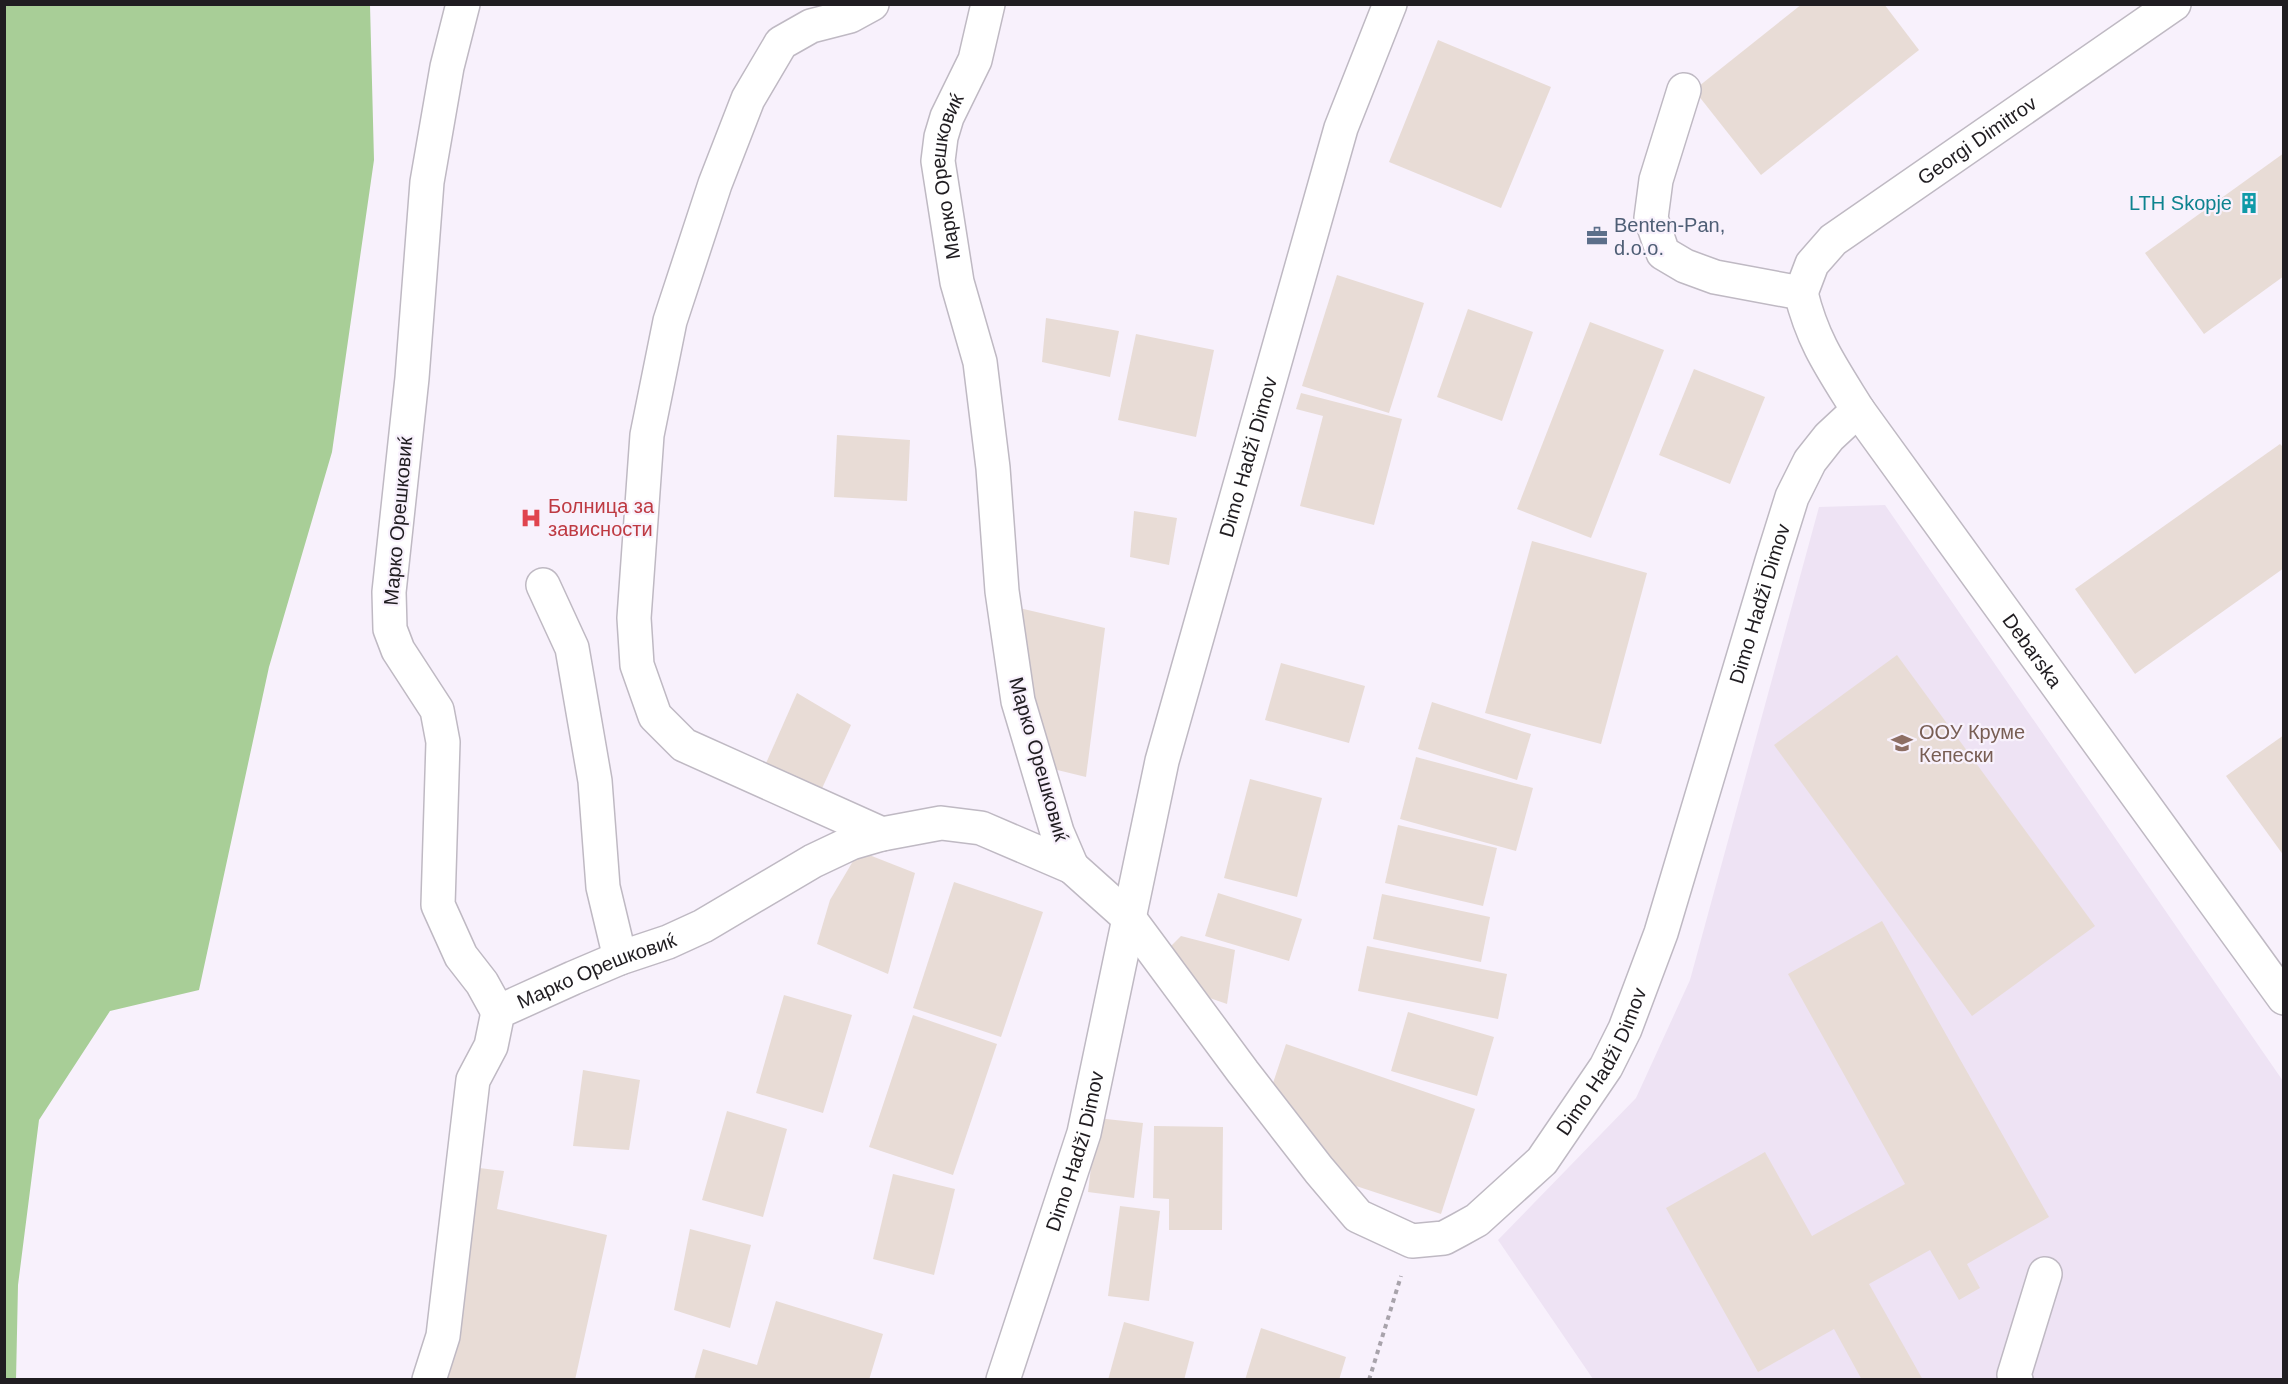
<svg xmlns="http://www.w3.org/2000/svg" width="2288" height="1384" viewBox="0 0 2288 1384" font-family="Arial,sans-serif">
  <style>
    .built { fill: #eee3f4 }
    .forest { fill: #a8ce97 }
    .building { fill: #e8dcd6 }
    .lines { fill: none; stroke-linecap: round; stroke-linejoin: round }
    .minor-casing { stroke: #bfb9c3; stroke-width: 36 }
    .path { stroke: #a8a3ab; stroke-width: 4; stroke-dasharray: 4.5 4.5; stroke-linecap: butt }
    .minor { stroke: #fff; stroke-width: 33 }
    .labels { text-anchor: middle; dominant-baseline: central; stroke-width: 4.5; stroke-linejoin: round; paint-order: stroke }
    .street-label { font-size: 20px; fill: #201d21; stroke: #f8f1fc }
    .culture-label { font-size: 20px; fill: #0d838f; stroke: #f8f1fc; text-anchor: end }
    .service-label { font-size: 20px; fill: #4e5e75; stroke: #f8f1fc; text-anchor: start }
    .health-label { font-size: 20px; fill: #be3a42; stroke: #f8f1fc; text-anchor: start }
    .education-label { font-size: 20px; fill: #785e54; stroke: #f8f1fc; text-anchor: start }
  </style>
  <rect width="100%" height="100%" fill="#f8f1fc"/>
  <path class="built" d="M1885,505L2283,1081V1379H1593L1498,1240L1636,1098L1690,980L1819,507Z"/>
  <path class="forest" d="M5,4L370,5L374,160L332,452L269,667L199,990L110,1011L39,1120L18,1285L16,1380L4,1379Z"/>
  <g class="building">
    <path d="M1802,4H1884L1919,50L1761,175L1694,90Z"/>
    <path d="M1438,40L1551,87L1501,208L1389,162Z"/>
    <path d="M2284,153V276L2204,334L2145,253Z"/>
    <path d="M1337,275L1424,303L1389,413L1302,386Z"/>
    <path d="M1468,309L1533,332L1502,421L1437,397Z"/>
    <path d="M1046,318L1119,331L1110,377L1042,362Z"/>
    <path d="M1590,322L1664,350L1591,538L1517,509Z"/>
    <path d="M1136,334L1214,350L1196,437L1118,420Z"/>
    <path d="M1694,369L1765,397L1730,484L1659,455Z"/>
    <path d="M1301,393L1402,419L1374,525L1300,506L1323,416L1296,409Z"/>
    <path d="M837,435L910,440L907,501L834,497Z"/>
    <path d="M2280,444L2284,448V568L2135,674L2075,589Z"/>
    <path d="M1134,511L1177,518L1169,565L1130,557Z"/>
    <path d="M1532,541L1647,573L1601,744L1485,713Z"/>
    <path d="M1011,606L1105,628L1086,777L1045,767Z"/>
    <path d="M1897,655L2095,926L1972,1016L1774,745Z"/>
    <path d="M1281,663L1365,686L1349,743L1265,720Z"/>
    <path d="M797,693L851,725L819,795L763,770Z"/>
    <path d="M1432,702L1531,734L1517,780L1418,749Z"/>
    <path d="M2284,735V856L2226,776Z"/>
    <path d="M1416,757L1533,788L1516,851L1400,819Z"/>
    <path d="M1250,779L1322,798L1297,897L1224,878Z"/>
    <path d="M1398,825L1497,848L1483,906L1385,883Z"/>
    <path d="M859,851L915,873L888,974L817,944L830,900Z"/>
    <path d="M954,882L1043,912L1001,1037L913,1008Z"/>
    <path d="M1218,893L1302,919L1289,961L1205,936Z"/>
    <path d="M1382,894L1490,917L1481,962L1373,939Z"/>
    <path d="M1882,921L2049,1217L1967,1264L1980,1288L1959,1300L1930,1250L1869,1284L1923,1380H1862L1834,1329L1758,1372L1666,1208L1765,1152L1812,1236L1905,1184L1788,974Z"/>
    <path d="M1181,936L1235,950L1227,1004L1201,995L1168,949Z"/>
    <path d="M1367,946L1507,974L1498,1019L1358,991Z"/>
    <path d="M784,995L852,1015L823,1113L756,1093Z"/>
    <path d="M1408,1012L1494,1037L1477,1096L1391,1071Z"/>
    <path d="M913,1015L997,1044L953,1175L869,1147Z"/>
    <path d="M1286,1044L1475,1109L1441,1214L1353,1185L1270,1092Z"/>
    <path d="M583,1070L640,1080L629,1150L573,1146Z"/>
    <path d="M727,1111L787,1129L763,1217L702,1200Z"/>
    <path d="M1097,1118L1143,1123L1134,1198L1088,1192Z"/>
    <path d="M1154,1126L1223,1127L1222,1230H1169V1199L1153,1198Z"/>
    <path d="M471,1167L504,1171L497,1209L607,1235L575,1380H438Z"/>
    <path d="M893,1174L955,1189L934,1275L873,1259Z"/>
    <path d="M1120,1206L1160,1211L1149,1301L1108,1296Z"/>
    <path d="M690,1229L751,1245L730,1328L674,1310Z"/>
    <path d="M776,1301L883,1334L869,1380H694L703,1349L757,1365Z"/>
    <path d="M1124,1322L1194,1342L1184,1380H1108Z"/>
    <path d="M1261,1328L1346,1357L1339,1380H1245Z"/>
  </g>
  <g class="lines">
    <defs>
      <g id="minor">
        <path d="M463,4L447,67L427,182L412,378L389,592L390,629L398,650L437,710L443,742L438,905L461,956L482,983L498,1012"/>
        <path d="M872,4L850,16L811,26L781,43L748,99L715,184L670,321L647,435L634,618L637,665L655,716L684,745L882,834"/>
        <path d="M1684,90L1656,180L1651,218L1663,253L1685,266L1715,277L1801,293"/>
        <path id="s1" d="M1801,293C1813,342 1832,368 1858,410L2284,998"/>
        <path id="s2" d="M1801,293L1812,264L1833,240L2174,4"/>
        <path d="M543,585L572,648L595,781L603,887L620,958"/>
        <path id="s3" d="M1072,867L1129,918L1243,1072L1319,1170L1358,1216L1412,1241L1444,1238L1459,1230L1477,1220L1542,1161L1606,1067L1625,1029L1661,933L1772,561L1792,497L1810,461L1829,437L1858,410"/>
        <path id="s4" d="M429,1380L443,1336L473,1080L491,1046L498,1012L573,978L620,958L668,942L703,926L813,861L851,843L882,834L941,823L981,828L1072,867L1057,832L1018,701L1002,591L993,468L980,362L957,282L938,161L941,137L947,117L975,60L988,4"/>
        <path id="s5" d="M1003,1380L1084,1133L1162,761L1341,128L1390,4"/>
        <path d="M2016,1380L2014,1375L2045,1274"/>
      </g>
    </defs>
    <use href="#minor" class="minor-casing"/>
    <path class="path" d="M1369,1380L1401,1276"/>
    <use href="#minor" class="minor"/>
  </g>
  <defs>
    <symbol id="building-bare" viewBox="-9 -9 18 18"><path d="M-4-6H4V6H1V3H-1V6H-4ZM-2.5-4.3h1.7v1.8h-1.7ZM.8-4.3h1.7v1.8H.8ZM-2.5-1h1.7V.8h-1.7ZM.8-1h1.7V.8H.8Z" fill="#0f9aa8" stroke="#f8f1fc" stroke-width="2.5" paint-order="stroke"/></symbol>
    <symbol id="office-bare" viewBox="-9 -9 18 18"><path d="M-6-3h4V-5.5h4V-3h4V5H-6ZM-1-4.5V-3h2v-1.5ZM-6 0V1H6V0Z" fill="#5c6f8a" stroke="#f8f1fc" stroke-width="2.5" paint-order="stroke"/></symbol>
    <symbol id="hospital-bare" viewBox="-9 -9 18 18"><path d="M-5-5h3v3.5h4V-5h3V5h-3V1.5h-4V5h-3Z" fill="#e0444e" stroke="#f8f1fc" stroke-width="2.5" paint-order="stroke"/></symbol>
    <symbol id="school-bare" viewBox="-9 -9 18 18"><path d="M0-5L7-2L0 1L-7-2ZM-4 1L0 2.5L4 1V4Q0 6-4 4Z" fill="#8d6e63" stroke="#f8f1fc" stroke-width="2.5" paint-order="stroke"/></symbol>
  </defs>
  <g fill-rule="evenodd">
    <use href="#building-bare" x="2234" y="188" width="30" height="30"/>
    <use href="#office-bare" x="1582" y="221" width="30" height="30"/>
    <use href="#hospital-bare" x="516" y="503" width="30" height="30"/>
    <use href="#school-bare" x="1887" y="728" width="30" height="30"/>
  </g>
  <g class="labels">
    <g class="street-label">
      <text stroke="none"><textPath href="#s2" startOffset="238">Georgi Dimitrov</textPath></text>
      <text stroke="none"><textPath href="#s4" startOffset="1708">Марко Орешковиќ</textPath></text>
      <text stroke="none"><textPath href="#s5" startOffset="956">Dimo Hadži Dimov</textPath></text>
      <text transform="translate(398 521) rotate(-85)">Марко Орешковиќ</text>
      <text stroke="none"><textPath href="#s3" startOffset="1272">Dimo Hadži Dimov</textPath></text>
      <text stroke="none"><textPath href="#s1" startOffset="428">Debarska</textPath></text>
      <text transform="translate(1039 759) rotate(74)">Марко Орешковиќ</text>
      <text stroke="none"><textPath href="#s4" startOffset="484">Марко Орешковиќ</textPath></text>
      <text stroke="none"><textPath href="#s3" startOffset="786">Dimo Hadži Dimov</textPath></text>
      <text stroke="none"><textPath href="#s5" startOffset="240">Dimo Hadži Dimov</textPath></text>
    </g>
    <g class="culture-label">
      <text x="2232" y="203">LTH Skopje</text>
    </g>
    <g class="service-label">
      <text x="1614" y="225">Benten-Pan,<tspan x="1614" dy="23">d.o.o.</tspan></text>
    </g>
    <g class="health-label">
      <text x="548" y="506">Болница за<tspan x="548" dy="23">зависности</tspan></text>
    </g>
    <g class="education-label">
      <text x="1919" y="732">ООУ Круме<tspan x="1919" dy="23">Кепески</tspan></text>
    </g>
  </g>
  <rect width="2288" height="1384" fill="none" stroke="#201d21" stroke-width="12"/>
</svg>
